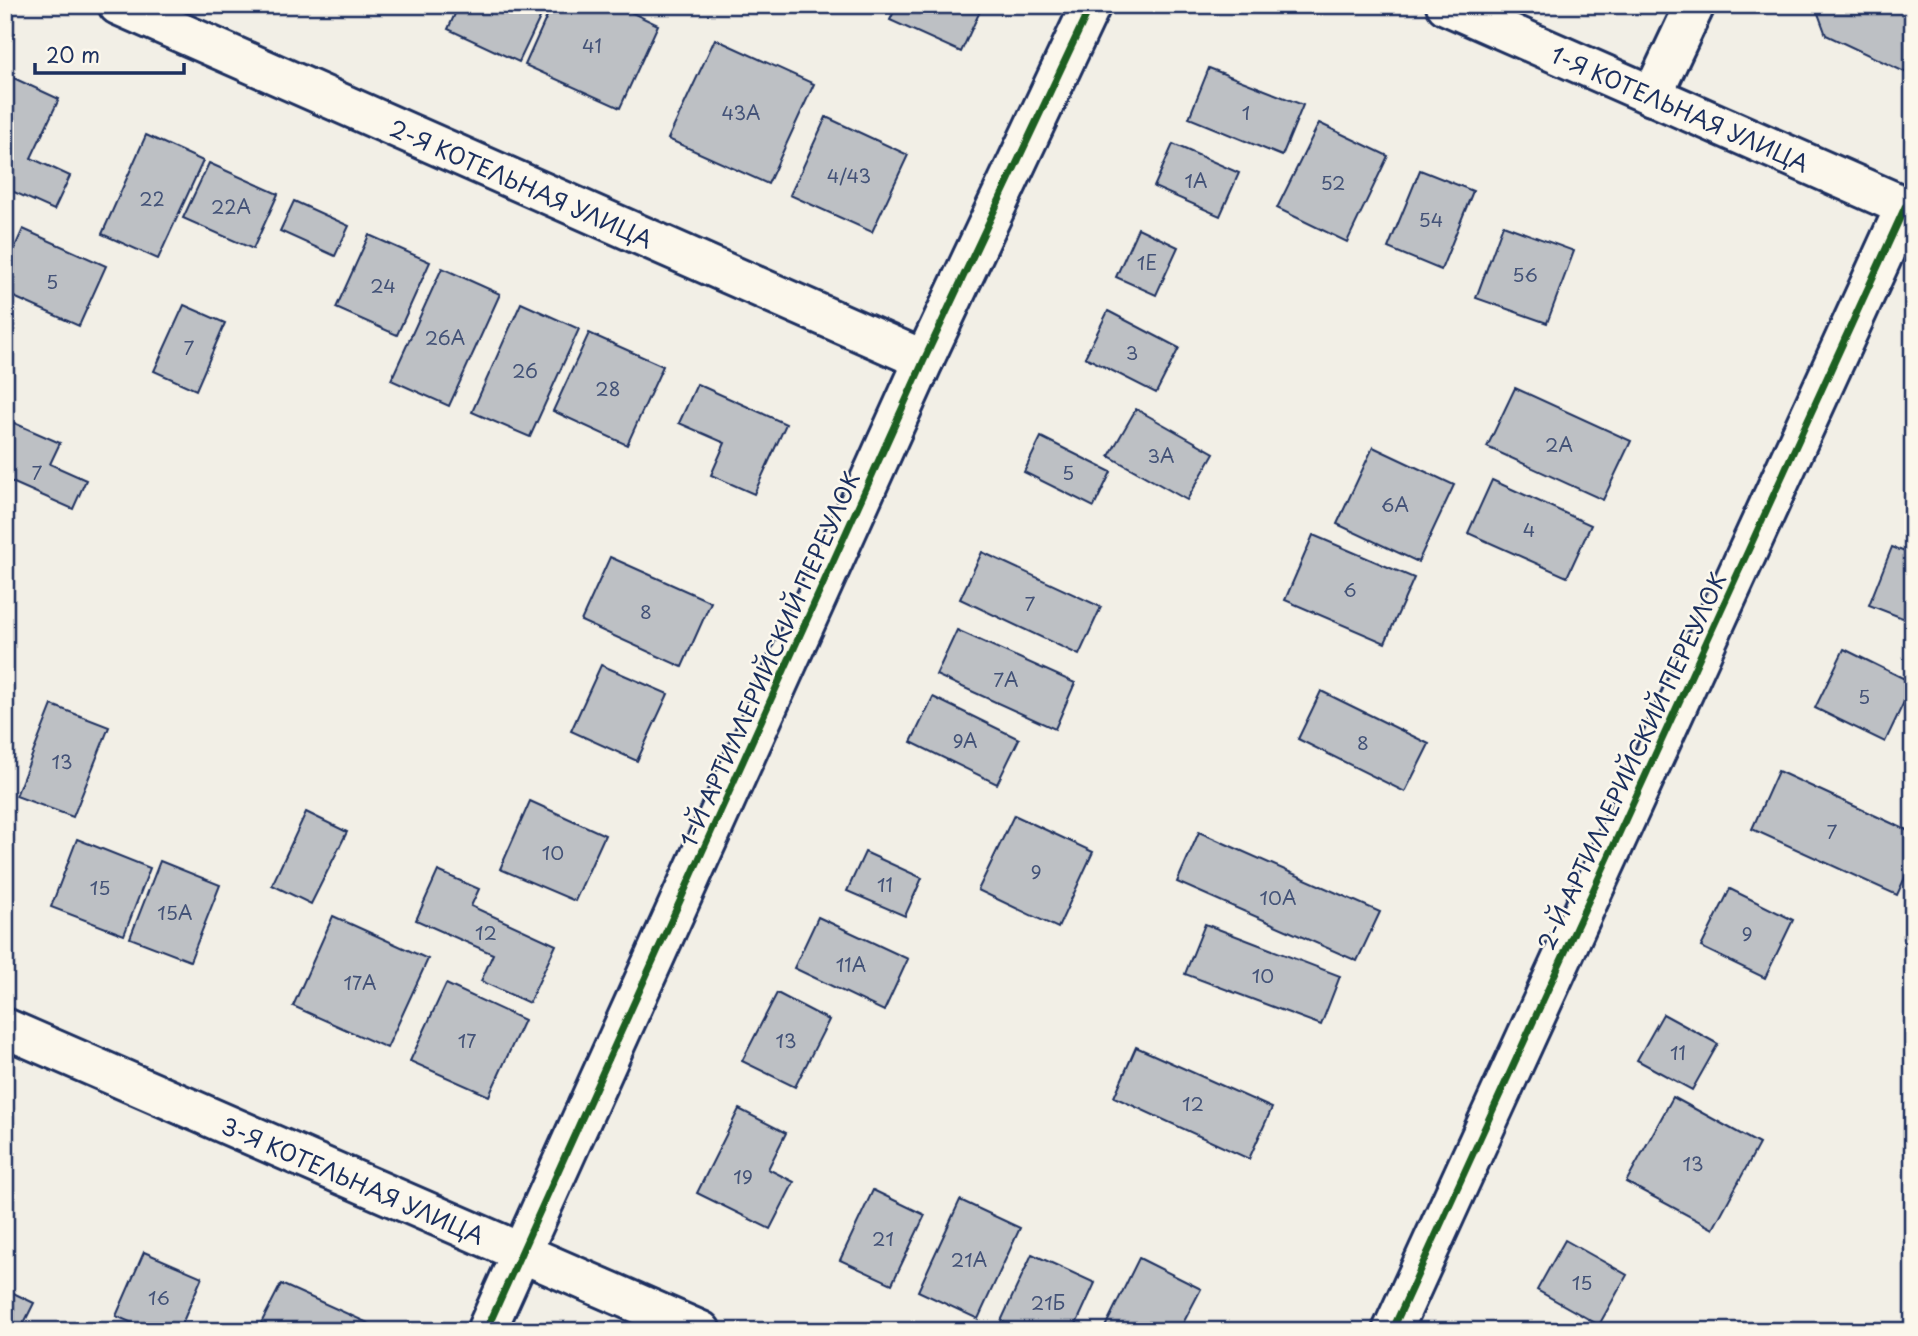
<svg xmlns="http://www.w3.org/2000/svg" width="1918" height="1336" viewBox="0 0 1918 1336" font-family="'Playpen Sans',sans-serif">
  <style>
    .building { fill: #bdc0c4; stroke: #1b2f5e; stroke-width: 2 }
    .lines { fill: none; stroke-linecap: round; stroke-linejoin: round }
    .minor-casing { stroke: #1b2f5e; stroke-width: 44 }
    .minor { stroke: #fbf7ec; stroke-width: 38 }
    .cycleway-casing { stroke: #fbf7ec; stroke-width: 11 }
    .cycleway { stroke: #1b5e20; stroke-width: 7 }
    .labels { text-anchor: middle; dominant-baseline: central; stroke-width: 5; stroke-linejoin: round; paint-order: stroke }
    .number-label { font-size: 19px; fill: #445378 }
    .street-label { font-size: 23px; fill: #1b2f5e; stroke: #fbf7ec }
  </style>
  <rect width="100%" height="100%" fill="#f2efe6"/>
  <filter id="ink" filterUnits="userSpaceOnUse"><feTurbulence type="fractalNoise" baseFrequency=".0143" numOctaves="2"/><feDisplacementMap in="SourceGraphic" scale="14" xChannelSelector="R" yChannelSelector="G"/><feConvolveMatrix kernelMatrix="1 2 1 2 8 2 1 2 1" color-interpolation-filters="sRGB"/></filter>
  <g filter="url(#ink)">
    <g class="building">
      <path d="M459,5H546L519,62L448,29Z"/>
      <path d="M552,5H616L658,25L620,108L525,65Z"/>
      <path d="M897,5H983L961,52L890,20Z"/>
      <path d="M1815,5H1913V76L1826,35Z"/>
      <path d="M715,39L814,84L768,184L668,139Z"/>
      <path d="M1209,68L1303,105L1282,156L1189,118Z"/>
      <path d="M5,74L59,99L31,158L70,176L54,210L5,188L13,168L5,165Z"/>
      <path d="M826,117L908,155L872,232L790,195Z"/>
      <path d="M1319,123L1388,156L1347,242L1277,208Z"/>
      <path d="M146,135L203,161L158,259L102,234Z"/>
      <path d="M1173,144L1239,173L1220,216L1154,187Z"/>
      <path d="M209,163L278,194L253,249L183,218Z"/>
      <path d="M1420,170L1473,191L1441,270L1388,248Z"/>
      <path d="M294,201L349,226L335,256L280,231Z"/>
      <path d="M1503,225L1574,251L1547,323L1476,298Z"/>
      <path d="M1138,228L1178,247L1156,295L1116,277Z"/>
      <path d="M23,229L106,266L79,326L5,293V269Z"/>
      <path d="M369,235L430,262L397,335L336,308Z"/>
      <path d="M442,268L500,294L449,406L391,380Z"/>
      <path d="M521,303L579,329L530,437L472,412Z"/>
      <path d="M184,305L225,323L196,390L154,371Z"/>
      <path d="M1108,311L1179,348L1156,393L1085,357Z"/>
      <path d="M589,333L663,366L627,445L553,411Z"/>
      <path d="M697,384L786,424L754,494L711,475L725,443L679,423Z"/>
      <path d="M1515,388L1631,441L1603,500L1487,447Z"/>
      <path d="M1136,409L1214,453L1187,500L1109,456Z"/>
      <path d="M5,419L60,443L50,464L86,480L73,509L5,479Z"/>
      <path d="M1041,437L1111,472L1094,507L1024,472Z"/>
      <path d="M1373,447L1454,485L1418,562L1337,524Z"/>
      <path d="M1492,480L1591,525L1567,577L1468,533Z"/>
      <path d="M1313,535L1414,578L1385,643L1285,600Z"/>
      <path d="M1892,547L1913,555V622L1869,605Z"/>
      <path d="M982,552L1101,607L1079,655L960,599Z"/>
      <path d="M610,557L711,602L682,667L581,621Z"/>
      <path d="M957,630L1075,683L1055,729L936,675Z"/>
      <path d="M1844,649L1913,683L1885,742L1815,708Z"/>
      <path d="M601,665L668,694L637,761L571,731Z"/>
      <path d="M1321,691L1429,744L1405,792L1298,739Z"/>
      <path d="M933,697L1019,739L997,784L911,742Z"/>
      <path d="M52,705L109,727L73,817L16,796Z"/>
      <path d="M1778,771L1913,833V860L1897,895L1752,829Z"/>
      <path d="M530,801L605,835L575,901L500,869Z"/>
      <path d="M306,812L347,832L311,904L272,885Z"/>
      <path d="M1014,815L1093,852L1058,928L978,890Z"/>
      <path d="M1199,832L1380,912L1357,961L1177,882Z"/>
      <path d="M77,839L150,868L124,935L51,907Z"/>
      <path d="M865,852L922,878L905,916L847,891Z"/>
      <path d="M160,861L220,885L190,961L130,938Z"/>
      <path d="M438,871L479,889L471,906L556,945L529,1003L481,981L493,954L416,920Z"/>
      <path d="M1730,889L1793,920L1765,978L1701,947Z"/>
      <path d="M333,916L428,959L387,1048L293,1006Z"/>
      <path d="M818,917L908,959L884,1011L794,968Z"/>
      <path d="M1205,924L1340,976L1321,1025L1185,974Z"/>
      <path d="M446,984L524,1020L489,1096L410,1061Z"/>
      <path d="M777,993L829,1020L795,1087L742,1061Z"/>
      <path d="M1663,1014L1718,1044L1692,1090L1637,1060Z"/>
      <path d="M1136,1047L1272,1108L1249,1159L1114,1097Z"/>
      <path d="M1673,1097L1759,1144L1713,1229L1626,1182Z"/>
      <path d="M739,1109L786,1133L768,1169L794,1182L770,1229L697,1193Z"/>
      <path d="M873,1190L925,1215L892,1284L840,1260Z"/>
      <path d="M960,1200L1020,1228L978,1319L918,1291Z"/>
      <path d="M1565,1240L1627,1275L1599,1325L1537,1290Z"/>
      <path d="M144,1252L202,1277L179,1331H151L116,1316Z"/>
      <path d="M1032,1254L1095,1283L1073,1331H1021L1001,1321Z"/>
      <path d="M1139,1258L1201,1289L1179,1331H1103Z"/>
      <path d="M281,1284L377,1327L376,1331H257Z"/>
      <path d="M5,1289L34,1303L20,1331H5Z"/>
    </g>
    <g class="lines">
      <defs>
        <g id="minor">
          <path id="s1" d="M118,5L924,360"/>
          <path id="s2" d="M1446,5L1913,210"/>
          <path d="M1652,96L1695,5"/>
          <path id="s3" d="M5,1028L701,1331"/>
          <path d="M486,1331L924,360L1091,5"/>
          <path d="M1392,1331L1905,207"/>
        </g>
      </defs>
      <use href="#minor" class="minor-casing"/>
      <use href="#minor" class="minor"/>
      <defs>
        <g id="cycleway">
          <path d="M486,1331L924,360L1091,5"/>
          <path d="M1392,1331L1905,207"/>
        </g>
      </defs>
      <use href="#cycleway" class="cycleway-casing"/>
      <use href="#cycleway" class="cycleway"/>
    </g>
  </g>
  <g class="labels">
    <g class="number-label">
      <text x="592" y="45">41</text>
      <text x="741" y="112">43А</text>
      <text x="1246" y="112">1</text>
      <text x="849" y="175">4/43</text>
      <text x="1196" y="180">1А</text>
      <text x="1333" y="182">52</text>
      <text x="152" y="198">22</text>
      <text x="231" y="206">22А</text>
      <text x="1431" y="219">54</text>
      <text x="1147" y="262">1Е</text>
      <text x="1525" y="274">56</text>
      <text x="52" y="281">5</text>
      <text x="383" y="285">24</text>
      <text x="445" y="337">26А</text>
      <text x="189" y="347">7</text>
      <text x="1132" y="352">3</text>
      <text x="525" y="370">26</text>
      <text x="608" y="388">28</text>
      <text x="1559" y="444">2А</text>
      <text x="1161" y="455">3А</text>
      <text x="37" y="472">7</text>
      <text x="1068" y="472">5</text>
      <text x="1395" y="504">6А</text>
      <text x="1529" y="529">4</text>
      <text x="1350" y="589">6</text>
      <text x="1030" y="603">7</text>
      <text x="646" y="611">8</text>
      <text x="1006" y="679">7А</text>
      <text x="1864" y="696">5</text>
      <text x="965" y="740">9А</text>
      <text x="1363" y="742">8</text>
      <text x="62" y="761">13</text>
      <text x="1832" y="831">7</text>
      <text x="553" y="852">10</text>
      <text x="1036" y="871">9</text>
      <text x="885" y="884">11</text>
      <text x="100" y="887">15</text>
      <text x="1278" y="897">10А</text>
      <text x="175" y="912">15А</text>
      <text x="486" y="932">12</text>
      <text x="1747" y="933">9</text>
      <text x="851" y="964">11А</text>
      <text x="1263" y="975">10</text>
      <text x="360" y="982">17А</text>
      <text x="467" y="1040">17</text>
      <text x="786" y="1040">13</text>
      <text x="1678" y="1052">11</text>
      <text x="1193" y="1103">12</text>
      <text x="1693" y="1163">13</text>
      <text x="743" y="1176">19</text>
      <text x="883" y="1238">21</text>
      <text x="969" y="1259">21А</text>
      <text x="1582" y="1282">15</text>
      <text x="159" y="1297">16</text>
      <text x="1048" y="1302">21Б</text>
    </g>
    <g class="street-label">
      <text stroke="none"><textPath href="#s2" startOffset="256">1-Я КОТЕЛЬНАЯ УЛИЦА</textPath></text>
      <text stroke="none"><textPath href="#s1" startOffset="441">2-Я КОТЕЛЬНАЯ УЛИЦА</textPath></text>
      <text transform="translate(769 659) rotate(-66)">1-Й АРТИЛЛЕРИЙСКИЙ ПЕРЕУЛОК</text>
      <text transform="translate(1631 761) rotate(-65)">2-Й АРТИЛЛЕРИЙСКИЙ ПЕРЕУЛОК</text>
      <text stroke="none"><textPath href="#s3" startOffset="380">3-Я КОТЕЛЬНАЯ УЛИЦА</textPath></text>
    </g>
  </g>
  <rect width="1918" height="1336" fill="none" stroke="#fbf7ec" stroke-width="28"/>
  <rect x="14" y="14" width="1890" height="1308" fill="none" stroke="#1b2f5e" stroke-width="2.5" filter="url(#ink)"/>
  <path d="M35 63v10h149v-10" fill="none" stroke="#1b2f5e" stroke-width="3.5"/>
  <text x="46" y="63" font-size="21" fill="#1b2f5e" stroke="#fbf7ec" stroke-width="5" paint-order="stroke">20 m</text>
</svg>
